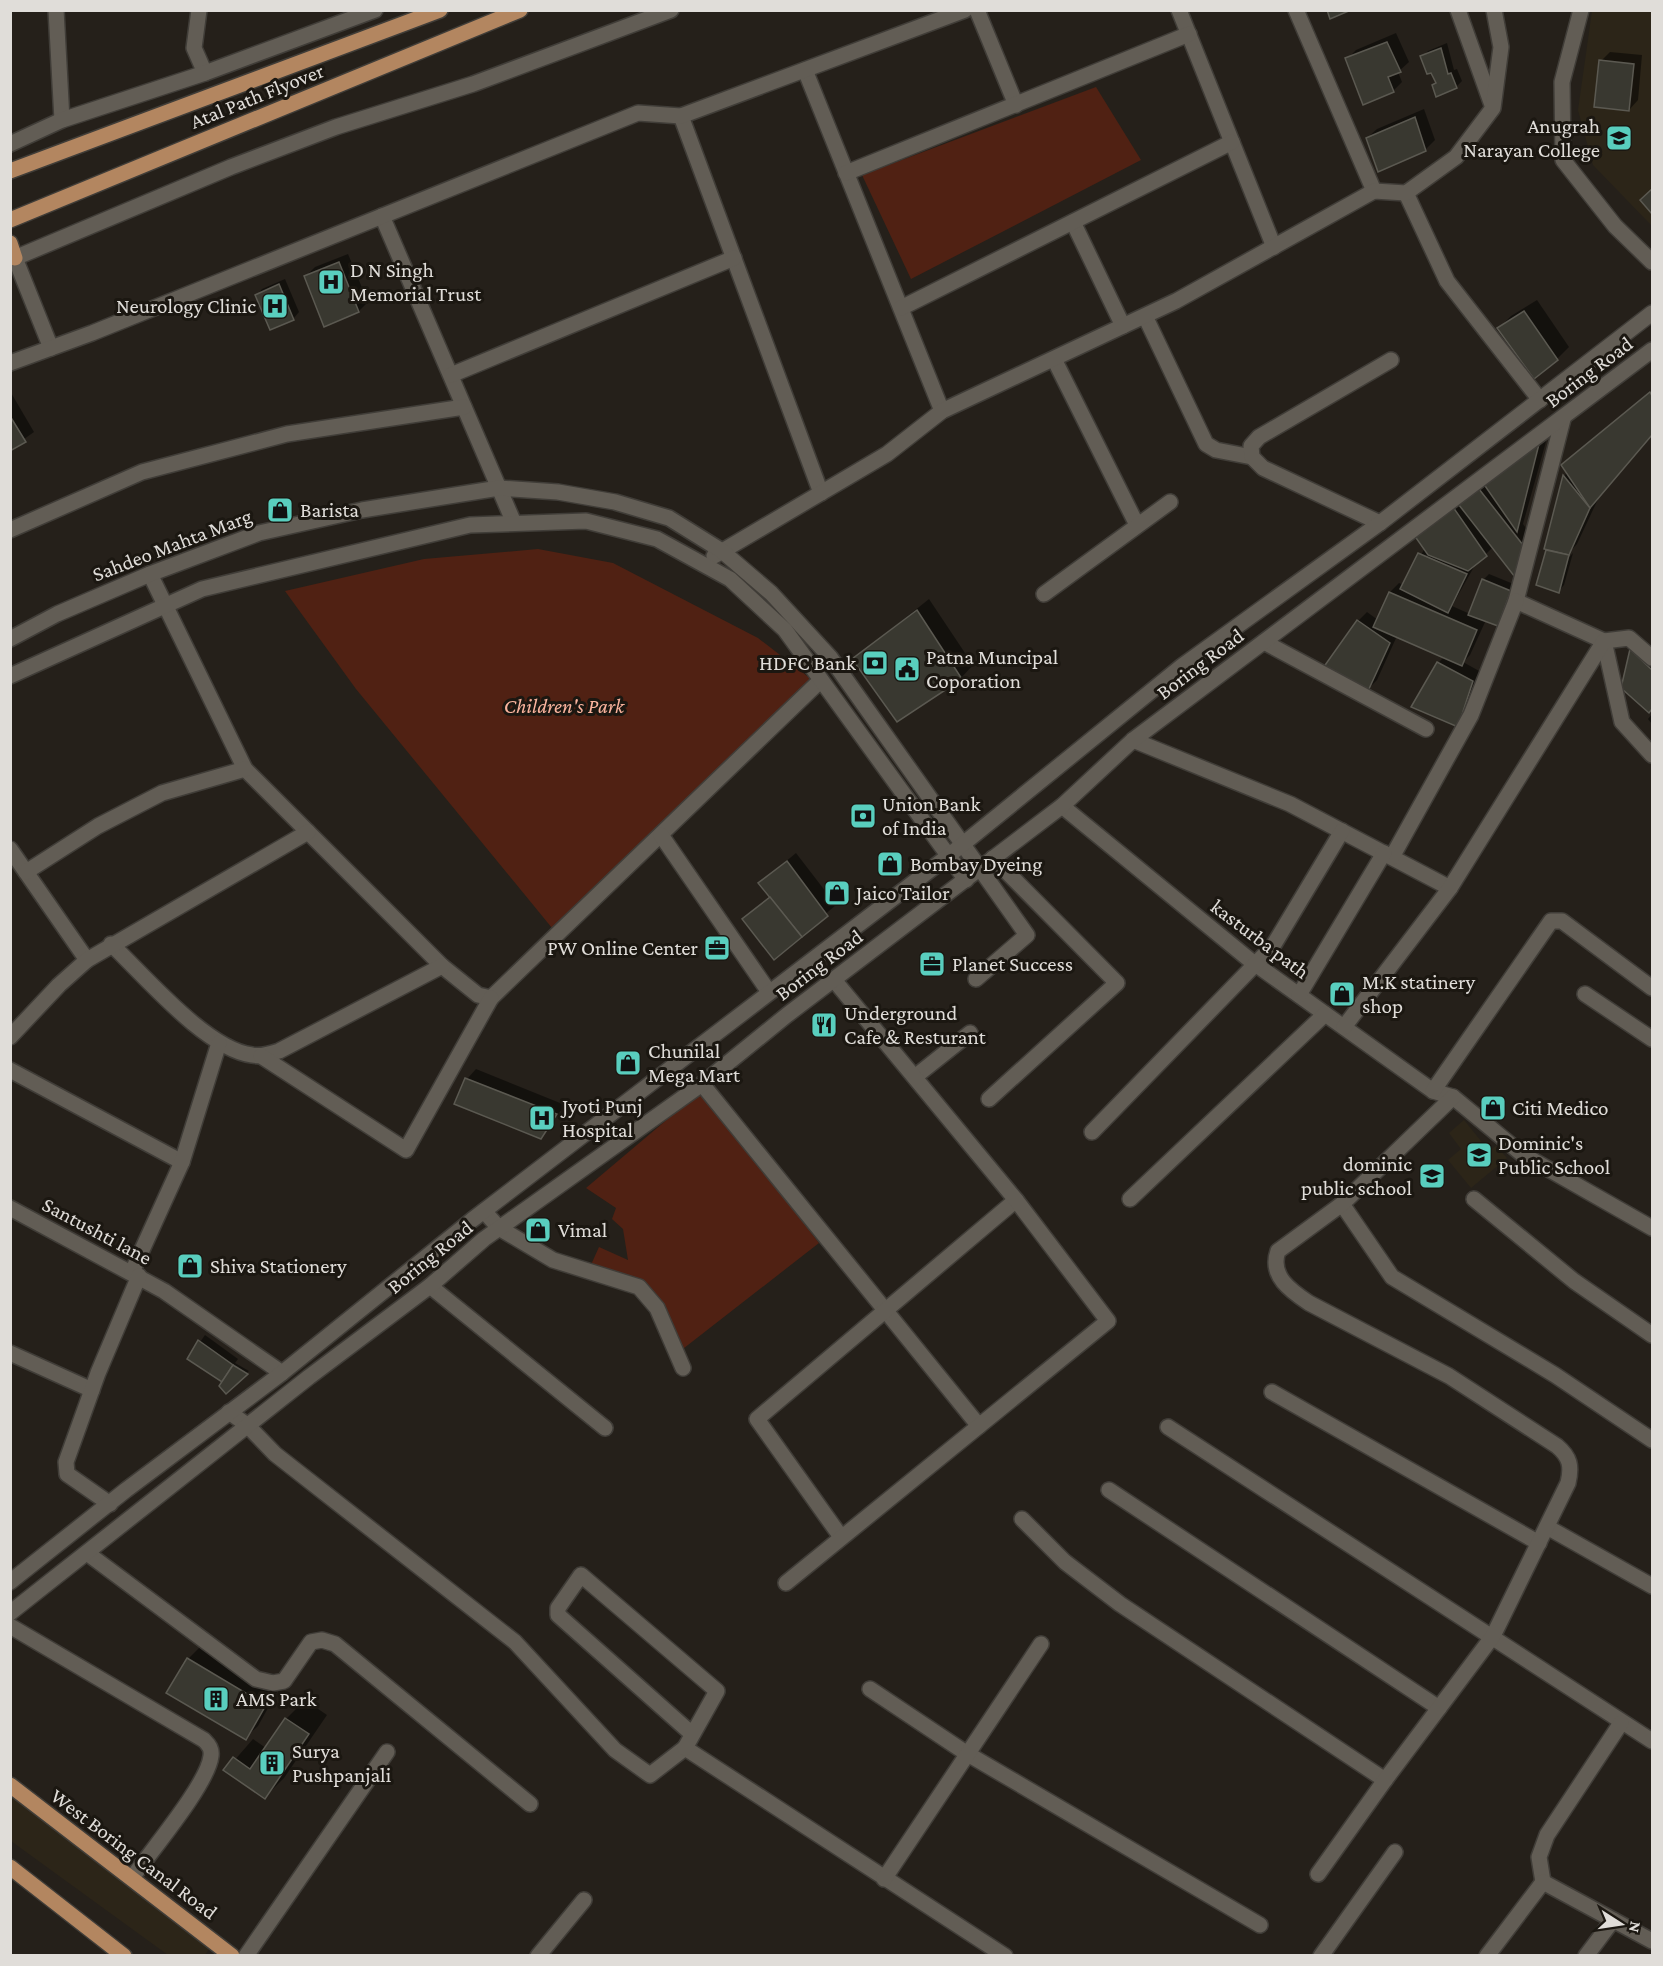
<svg xmlns="http://www.w3.org/2000/svg" width="1663" height="1966" viewBox="0 0 1663 1966" font-family="'Crimson Pro',serif">
  <style>
    .built { fill: #2c2518 }
    .green { fill: #502113 }
    .shadow { fill: #0007 }
    .building { fill: #393830; stroke: #5b5951; stroke-width: 1.5 }
    .lines { fill: none; stroke-linecap: round; stroke-linejoin: round }
    .minor-casing { stroke: #403d38; stroke-width: 18 }
    .major-casing { stroke: #403d38; stroke-width: 18 }
    .minor { stroke: #625d55; stroke-width: 15 }
    .major { stroke: #b38660; stroke-width: 15 }
    .labels { text-anchor: middle; dominant-baseline: central; stroke-width: 6; stroke-linejoin: round; paint-order: stroke }
    .street-label { font-size: 21px; fill: #e0ddd9; stroke: #1b1711 }
    .poi-label { font-size: 21px; fill: #e0ddd9; stroke: #1b1711; text-anchor: start }
    .park-label { font-size: 21px; font-style: italic; fill: #fbb49e; stroke: #1b1711 }
  </style>
  <rect width="100%" height="100%" fill="#25201a"/>
  <g class="built">
    <path d="M1592,11H1652V226L1593,165L1578,110Z"/>
    <path d="M1464,1120L1489,1151L1496,1146L1507,1158L1471,1188L1448,1160L1461,1149L1449,1133Z"/>
    <path d="M10,1794L212,1945L205,1955H168L11,1841Z"/>
  </g>
  <g class="green">
    <path d="M1096,87L1141,160L911,279L862,175Z"/>
    <path d="M538,549L613,563L758,638L811,679L552,928L356,689L285,591L424,559Z"/>
    <path d="M702,1090L819,1243L679,1352L662,1306L642,1279L590,1267L599,1247L628,1260L623,1229L612,1219L616,1208L586,1188Z"/>
  </g>
  <g class="shadow">
    <path d="M1396,33L1409,62L1398,72L1402,82L1393,91L1347,59L1356,50Z"/>
    <path d="M1447,43L1454,70L1457,69L1462,81L1456,87L1433,85L1437,82L1422,57L1428,51Z"/>
    <path d="M1610,52L1642,55L1638,100L1629,110L1601,61Z"/>
    <path d="M1424,109L1435,140L1426,149L1379,170L1367,138L1377,129Z"/>
    <path d="M348,254L368,302L359,311L306,276L315,267Z"/>
    <path d="M285,279L299,312L294,318L270,328L257,295L262,289Z"/>
    <path d="M1537,300L1569,347L1557,359L1499,328L1511,316Z"/>
    <path d="M1652,390V435L1599,497L1577,544L1567,555V559L1573,553L1564,585L1559,591L1547,551L1549,549L1546,548L1564,476L1568,472L1563,465Z"/>
    <path d="M10,391L34,432L10,449Z"/>
    <path d="M1547,438L1523,524L1531,535L1527,570L1494,546L1475,565L1452,606L1470,614L1483,580L1489,574L1516,585L1503,619L1497,625L1486,620L1470,655L1463,662L1481,672L1466,716L1457,725L1438,663L1444,657L1397,636L1377,680L1368,689L1358,621L1367,612L1378,620L1390,592L1399,583L1404,585L1425,548L1416,535Z"/>
    <path d="M929,599L973,665L961,678L898,720L854,659Z"/>
    <path d="M1632,650L1652,653V707L1649,710L1623,687Z"/>
    <path d="M1652,714V724L1648,719Z"/>
    <path d="M796,853L836,905L774,958L744,919L771,896L760,883Z"/>
    <path d="M476,1069L565,1105L541,1137L456,1104L467,1079Z"/>
    <path d="M205,1335L238,1359L235,1363L249,1371L226,1392L224,1381L189,1358Z"/>
    <path d="M200,1647L277,1692L258,1726L245,1738L188,1659Z"/>
    <path d="M305,1700L327,1715L284,1778L265,1797L226,1770L253,1739L266,1748L286,1719Z"/>
  </g>
  <g class="building">
    <path d="M1327,10H1351L1330,19Z"/>
    <path d="M1387,42L1401,72L1388,77L1394,92L1363,105L1345,58Z"/>
    <path d="M1441,48L1448,74L1451,73L1457,88L1436,97L1432,85L1436,83L1431,73L1427,74L1420,56Z"/>
    <path d="M1599,60L1634,64L1629,111L1594,107Z"/>
    <path d="M1415,117L1426,151L1378,172L1366,138Z"/>
    <path d="M1652,189V214L1640,200Z"/>
    <path d="M339,262L359,312L324,327L304,276Z"/>
    <path d="M279,284L294,320L270,330L255,295Z"/>
    <path d="M1524,311L1558,360L1534,379L1497,328Z"/>
    <path d="M1650,392L1652,396V435L1590,508L1561,465Z"/>
    <path d="M10,416L26,442L10,451Z"/>
    <path d="M1539,444L1517,532L1483,483Z"/>
    <path d="M1563,475L1590,508L1569,555L1544,549Z"/>
    <path d="M1479,489L1523,545L1518,581L1459,505Z"/>
    <path d="M1453,507L1487,556L1468,571L1428,555L1414,535Z"/>
    <path d="M1546,550L1569,555L1559,593L1536,585Z"/>
    <path d="M1418,553L1467,574L1448,613L1400,589Z"/>
    <path d="M1482,579L1511,591L1498,626L1468,615Z"/>
    <path d="M1389,592L1477,630L1462,666L1373,627Z"/>
    <path d="M917,610L962,679L897,722L852,659Z"/>
    <path d="M1357,620L1390,643L1368,691L1323,668Z"/>
    <path d="M1630,649L1652,670V709L1649,713L1621,688Z"/>
    <path d="M1437,662L1473,681L1458,727L1411,707Z"/>
    <path d="M787,861L828,916L802,937L758,883Z"/>
    <path d="M770,897L802,937L774,960L742,919Z"/>
    <path d="M465,1078L557,1114L541,1139L454,1104Z"/>
    <path d="M198,1340L233,1365L222,1382L187,1359Z"/>
    <path d="M233,1365L248,1374L226,1394L219,1386Z"/>
    <path d="M187,1658L266,1705L246,1740L166,1693Z"/>
    <path d="M285,1718L309,1734L265,1799L223,1770L233,1757L250,1769Z"/>
  </g>
  <g class="lines">
    <defs>
      <g id="minor">
        <path d="M56,10L62,120"/>
        <path d="M199,10L194,48L205,73"/>
        <path d="M977,10L1016,105"/>
        <path d="M1179,10L1274,247"/>
        <path d="M1296,10L1374,191"/>
        <path d="M1458,10L1492,105"/>
        <path d="M1581,10L1562,82L1563,160L1615,226L1652,262"/>
        <path d="M805,70L942,411"/>
        <path d="M681,116L821,493"/>
        <path d="M10,144L62,120L205,73L375,10"/>
        <path d="M846,173L1189,34"/>
        <path d="M1406,193L1447,281L1540,400"/>
        <path d="M382,216L514,523"/>
        <path d="M1073,222L1123,326"/>
        <path d="M15,258L51,348"/>
        <path d="M10,260L231,167L336,127L473,84L671,10"/>
        <path d="M901,308L1232,142"/>
        <path d="M1145,316L1206,444L1216,450L1252,457"/>
        <path d="M1054,359L1137,525"/>
        <path d="M10,363L92,333L638,113L681,116L965,10"/>
        <path d="M451,375L734,258"/>
        <path d="M1563,419L1516,601L1604,641L1622,722L1652,755"/>
        <path d="M1380,523L1263,468L1252,457L1251,446L1259,437L1391,360"/>
        <path d="M10,530L142,472L287,434L464,407"/>
        <path d="M714,556L887,454L942,411L1176,301L1374,191L1406,193L1456,157L1493,108L1501,47L1494,10"/>
        <path d="M150,574L245,769L442,966L478,995L491,998L821,680"/>
        <path d="M1044,594L1170,502"/>
        <path d="M10,639L57,614L150,574L259,533L362,510L499,488L558,492L615,502L669,518L722,551L771,593L830,657L1027,935L976,979"/>
        <path d="M1264,642L1426,729"/>
        <path d="M10,676L202,589L470,525L586,521L657,539L730,579L785,630L966,880"/>
        <path d="M1133,740L1290,804L1450,888"/>
        <path d="M1062,806L1251,961L1433,1091L1453,1097L1522,1154L1652,1228"/>
        <path d="M661,835L769,992"/>
        <path d="M10,849L87,960"/>
        <path d="M1392,857L1471,715L1516,601"/>
        <path d="M26,872L98,826L162,793L245,769"/>
        <path d="M111,944C145,976 206,1049 252,1055C261,1057 270,1054 279,1051L442,966"/>
        <path d="M1585,994L1652,1039"/>
        <path d="M1299,995L1384,853"/>
        <path d="M1344,1027L1450,888L1604,641L1629,638L1652,658"/>
        <path d="M10,1037L59,985L87,960L308,832"/>
        <path d="M261,1056L406,1150L491,998"/>
        <path d="M10,1070L182,1162"/>
        <path d="M916,1076L970,1033"/>
        <path d="M702,1084L979,1426"/>
        <path d="M1433,1091L1551,921H1562L1652,988"/>
        <path d="M989,1099L1117,983L993,858"/>
        <path d="M1092,1132L1273,946L1342,831"/>
        <path d="M1130,1199L1325,1014"/>
        <path d="M1474,1199L1574,1281L1652,1335"/>
        <path d="M1342,1204L1392,1277L1555,1375L1652,1440"/>
        <path d="M10,1208L164,1291L282,1373"/>
        <path d="M484,1211L499,1228L553,1260L639,1287L657,1308L683,1368"/>
        <path d="M132,1272L182,1162L219,1043"/>
        <path d="M430,1286L605,1428"/>
        <path d="M10,1353L92,1390"/>
        <path d="M1272,1392L1539,1543"/>
        <path d="M229,1412L247,1425L275,1454L515,1642L615,1750L650,1775L685,1748L1005,1956"/>
        <path d="M1168,1427L1652,1741"/>
        <path d="M1109,1490L1439,1708"/>
        <path d="M110,1504L67,1474L66,1462L98,1373L139,1276"/>
        <path d="M1022,1519L1065,1562L1120,1604L1385,1780"/>
        <path d="M1547,1527L1652,1586"/>
        <path d="M841,1537L757,1419L1016,1200"/>
        <path d="M87,1553L256,1679L273,1683L284,1681L311,1642L322,1640L335,1644L530,1804"/>
        <path d="M10,1582L126,1490L282,1373L472,1220L947,857L1182,666L1380,523L1652,313"/>
        <path d="M786,1583L1108,1321L1016,1200L834,980"/>
        <path d="M10,1613L309,1377L430,1286L484,1239L702,1084L787,1015L1062,806L1133,740L1652,350"/>
        <path d="M10,1626L204,1740C209,1745 212,1749 211,1756C208,1784 150,1852 132,1878"/>
        <path d="M870,1689L966,1753L1260,1925"/>
        <path d="M685,1748L717,1691L581,1575L558,1608V1615L692,1734"/>
        <path d="M1318,1874L1385,1780L1493,1636L1568,1483C1572,1466 1570,1457 1557,1446L1449,1376L1309,1303C1291,1291 1269,1276 1278,1251L1342,1204L1453,1097"/>
        <path d="M884,1879L1041,1644"/>
        <path d="M1543,1882L1539,1857L1547,1835L1621,1723"/>
        <path d="M246,1956L387,1752"/>
        <path d="M538,1956L584,1900"/>
        <path d="M1321,1956L1395,1852"/>
        <path d="M1487,1956L1543,1882L1652,1941"/>
        <path d="M1586,1956L1613,1920"/>
      </g>
      <g id="major">
        <path d="M10,171L440,10"/>
        <path d="M10,220L520,10"/>
        <path d="M10,243L15,258"/>
        <path d="M10,1785L232,1956"/>
        <path d="M10,1867L124,1956"/>
      </g>
    </defs>
    <use href="#minor" class="minor-casing"/>
    <use href="#major" class="major-casing"/>
    <use href="#minor" class="minor"/>
    <use href="#major" class="major"/>
  </g>
  <defs>
    <symbol id="university-square" viewBox="-11 -11 22 22"><rect x="-9" y="-9" width="18" height="18" rx="4" fill="#59cebe" stroke="#1b1711"/><path d="M0-5L7-2L0 1L-7-2ZM-4 1L0 2.5L4 1V4Q0 6-4 4Z" fill="#111"/></symbol>
    <symbol id="hospital-square" viewBox="-11 -11 22 22"><rect x="-9" y="-9" width="18" height="18" rx="4" fill="#59cebe" stroke="#1b1711"/><path d="M-5-5h3v3.5h4V-5h3V5h-3V1.5h-4V5h-3Z" fill="#111"/></symbol>
    <symbol id="shop-square" viewBox="-11 -11 22 22"><rect x="-9" y="-9" width="18" height="18" rx="4" fill="#59cebe" stroke="#1b1711"/><path d="M-5-2.5h2.3a2.7 3.5 0 0 1 5.4 0H5L5.5 6h-11ZM-1.5-2.5h3a1.5 2.3 0 0 0-3 0Z" fill="#111"/></symbol>
    <symbol id="bank-square" viewBox="-11 -11 22 22"><rect x="-9" y="-9" width="18" height="18" rx="4" fill="#59cebe" stroke="#1b1711"/><path d="M-6-4H6V4H-6ZM0-2.3a2.3 2.3 0 1 0 0 4.6a2.3 2.3 0 1 0 0-4.6Z" fill="#111"/></symbol>
    <symbol id="civic-square" viewBox="-11 -11 22 22"><rect x="-9" y="-9" width="18" height="18" rx="4" fill="#59cebe" stroke="#1b1711"/><path d="M-.6-6.5H3V-4.5H.6V-3L4-1V1h2V6H-6V1h2V-1L-.6-3ZM-1.2 2.5V6h2.4V2.5Z" fill="#111"/></symbol>
    <symbol id="office-square" viewBox="-11 -11 22 22"><rect x="-9" y="-9" width="18" height="18" rx="4" fill="#59cebe" stroke="#1b1711"/><path d="M-6-3h4V-5.5h4V-3h4V5H-6ZM-1-4.5V-3h2v-1.5ZM-6 0V1H6V0Z" fill="#111"/></symbol>
    <symbol id="restaurant-square" viewBox="-11 -11 22 22"><rect x="-9" y="-9" width="18" height="18" rx="4" fill="#59cebe" stroke="#1b1711"/><path d="M-5-6h1v4h1v-4h1v4h1v-4h1v5L-1.5 .5V6h-2V.5L-5-1ZM5-6V6H3V1.5H1.5Q1.5-4 5-6Z" fill="#111"/></symbol>
    <symbol id="school-square" viewBox="-11 -11 22 22"><rect x="-9" y="-9" width="18" height="18" rx="4" fill="#59cebe" stroke="#1b1711"/><path d="M0-5L7-2L0 1L-7-2ZM-4 1L0 2.5L4 1V4Q0 6-4 4Z" fill="#111"/></symbol>
    <symbol id="building-square" viewBox="-11 -11 22 22"><rect x="-9" y="-9" width="18" height="18" rx="4" fill="#59cebe" stroke="#1b1711"/><path d="M-4-6H4V6H1V3H-1V6H-4ZM-2.5-4.3h1.7v1.8h-1.7ZM.8-4.3h1.7v1.8H.8ZM-2.5-1h1.7V.8h-1.7ZM.8-1h1.7V.8H.8Z" fill="#111"/></symbol>
  </defs>
  <g fill-rule="evenodd">
    <use href="#university-square" x="1604" y="123" width="30" height="30"/>
    <use href="#hospital-square" x="316" y="267" width="30" height="30"/>
    <use href="#hospital-square" x="260" y="291" width="30" height="30"/>
    <use href="#shop-square" x="265" y="495" width="30" height="30"/>
    <use href="#bank-square" x="860" y="648" width="30" height="30"/>
    <use href="#civic-square" x="892" y="654" width="30" height="30"/>
    <use href="#bank-square" x="848" y="801" width="30" height="30"/>
    <use href="#shop-square" x="875" y="849" width="30" height="30"/>
    <use href="#shop-square" x="822" y="878" width="30" height="30"/>
    <use href="#office-square" x="702" y="933" width="30" height="30"/>
    <use href="#office-square" x="917" y="949" width="30" height="30"/>
    <use href="#shop-square" x="1327" y="979" width="30" height="30"/>
    <use href="#restaurant-square" x="809" y="1010" width="30" height="30"/>
    <use href="#shop-square" x="613" y="1048" width="30" height="30"/>
    <use href="#shop-square" x="1478" y="1093" width="30" height="30"/>
    <use href="#hospital-square" x="527" y="1103" width="30" height="30"/>
    <use href="#school-square" x="1464" y="1140" width="30" height="30"/>
    <use href="#school-square" x="1417" y="1161" width="30" height="30"/>
    <use href="#shop-square" x="523" y="1215" width="30" height="30"/>
    <use href="#shop-square" x="175" y="1251" width="30" height="30"/>
    <use href="#building-square" x="201" y="1684" width="30" height="30"/>
    <use href="#building-square" x="257" y="1748" width="30" height="30"/>
  </g>
  <g class="labels">
    <g class="street-label">
      <text transform="translate(257 96) rotate(-22)">Atal Path Flyover</text>
      <text transform="translate(1589 372) rotate(-37)">Boring Road</text>
      <text transform="translate(172 545) rotate(-21)">Sahdeo Mahta Marg</text>
      <text transform="translate(1200 664) rotate(-37)">Boring Road</text>
      <text transform="translate(1260 939) rotate(37)">kasturba path</text>
      <text transform="translate(819 965) rotate(-37)">Boring Road</text>
      <text transform="translate(97 1231) rotate(28)">Santushti lane</text>
      <text transform="translate(430 1257) rotate(-39)">Boring Road</text>
      <text transform="translate(134 1854) rotate(37)">West Boring Canal Road</text>
    </g>
    <g class="poi-label">
      <text x="1600" y="126" text-anchor="end">Anugrah<tspan x="1600" dy="24">Narayan College</tspan></text>
      <text x="350" y="270">D N Singh<tspan x="350" dy="24">Memorial Trust</tspan></text>
      <text x="256" y="306" text-anchor="end">Neurology Clinic</text>
      <text x="300" y="510">Barista</text>
      <text x="926" y="657">Patna Muncipal<tspan x="926" dy="24">Coporation</tspan></text>
      <text x="856" y="663" text-anchor="end">HDFC Bank</text>
      <text x="882" y="804">Union Bank<tspan x="882" dy="24">of India</tspan></text>
      <text x="910" y="864">Bombay Dyeing</text>
      <text x="856" y="893">Jaico Tailor</text>
      <text x="698" y="948" text-anchor="end">PW Online Center</text>
      <text x="952" y="964">Planet Success</text>
      <text x="1362" y="982">M.K statinery<tspan x="1362" dy="24">shop</tspan></text>
      <text x="844" y="1013">Underground<tspan x="844" dy="24">Cafe &amp; Resturant</tspan></text>
      <text x="648" y="1051">Chunilal<tspan x="648" dy="24">Mega Mart</tspan></text>
      <text x="562" y="1106">Jyoti Punj<tspan x="562" dy="24">Hospital</tspan></text>
      <text x="1512" y="1108">Citi Medico</text>
      <text x="1498" y="1143">Dominic's<tspan x="1498" dy="24">Public School</tspan></text>
      <text x="1412" y="1164" text-anchor="end">dominic<tspan x="1412" dy="24">public school</tspan></text>
      <text x="558" y="1230">Vimal</text>
      <text x="210" y="1266">Shiva Stationery</text>
      <text x="236" y="1699">AMS Park</text>
      <text x="292" y="1751">Surya<tspan x="292" dy="24">Pushpanjali</tspan></text>
    </g>
    <g class="park-label">
      <text x="564" y="706">Children's Park</text>
    </g>
  </g>
  <rect width="1663" height="1966" fill="none" stroke="#e0ddd9" stroke-width="24"/>
  <g transform="translate(1621 1924) rotate(102)" stroke="#1b1711" stroke-width="4.5" paint-order="stroke">
  <path d="M0-4.5L10 22L0 15L-10 22Z" fill="#e0ddd9"/>
  <text y="-9" font-size="16" font-weight="bold" text-anchor="middle" fill="#e0ddd9">N</text>
  </g>
</svg>
